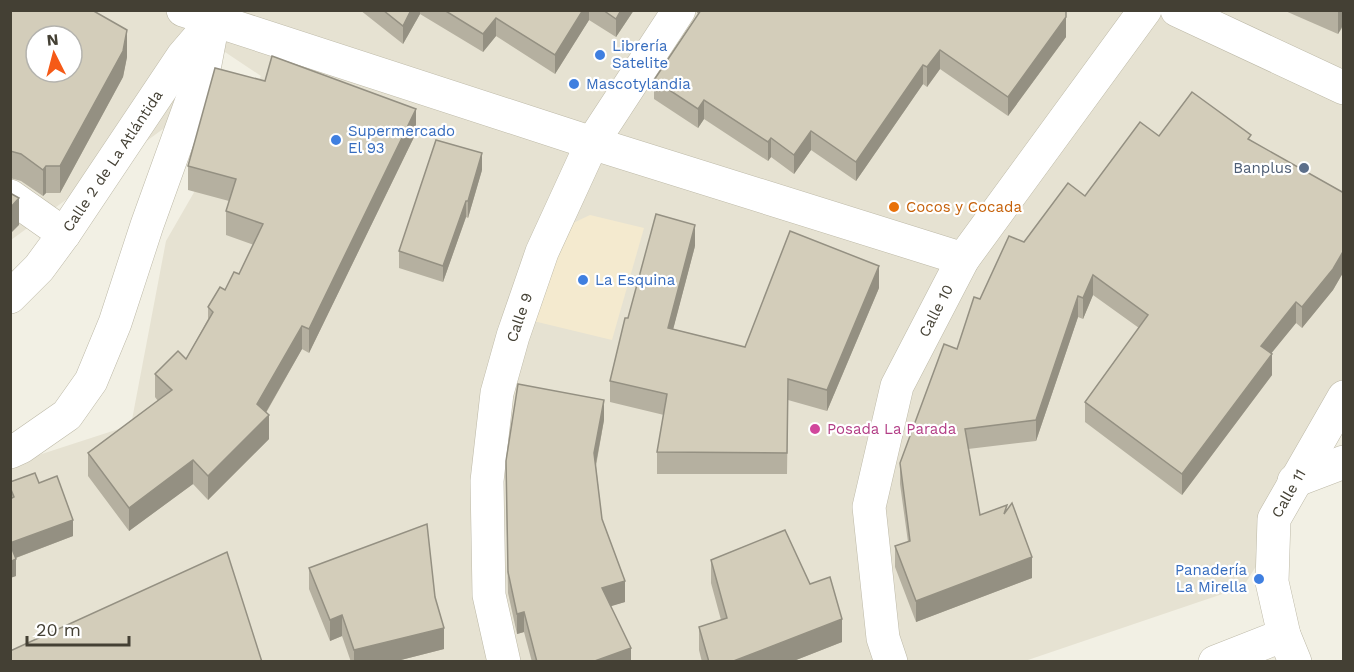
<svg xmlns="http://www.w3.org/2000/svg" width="1354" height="672" viewBox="0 0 1354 672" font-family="'Work Sans',sans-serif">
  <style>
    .residential { fill: #e6e2d2; fill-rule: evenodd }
    .commercial { fill: #f4eacf }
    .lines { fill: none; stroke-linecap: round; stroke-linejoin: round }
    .minor-casing { stroke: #bdb9a7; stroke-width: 34 }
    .minor { stroke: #fff; stroke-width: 33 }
    .wall { fill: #b5b0a0 }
    .shaded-wall { fill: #949082 }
    .building { fill: #d3cdba; stroke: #949082; stroke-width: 1.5; fill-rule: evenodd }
    .shop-dot { fill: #3f7fe0; stroke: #fff; stroke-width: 2 }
    .service-dot { fill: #5c6f8a; stroke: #fff; stroke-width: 2 }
    .food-dot { fill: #e8710a; stroke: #fff; stroke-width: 2 }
    .hotel-dot { fill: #d1479c; stroke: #fff; stroke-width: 2 }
    .labels { text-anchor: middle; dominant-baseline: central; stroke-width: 4.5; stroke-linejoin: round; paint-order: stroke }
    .shop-label { font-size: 15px; fill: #366cbe; stroke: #fff; text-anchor: start }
    .street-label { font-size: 15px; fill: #444034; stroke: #fff }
    .service-label { font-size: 15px; fill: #4e5e75; stroke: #fff; text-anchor: end }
    .food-label { font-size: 15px; fill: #c56008; stroke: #fff; text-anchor: start }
    .hotel-label { font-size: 15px; fill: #b23c85; stroke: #fff; text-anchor: start }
  </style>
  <rect width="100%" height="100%" fill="#f2f0e4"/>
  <path class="residential" d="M11,11H1343V428L1243,587L1022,662L140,661L124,615L11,649V464L131,425L166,241L261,76L222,50L215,91L11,240ZM36,36H72V72H36Z"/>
  <path class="commercial" d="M590,215L644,228L612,340L525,319L571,224Z"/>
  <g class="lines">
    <defs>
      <g id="minor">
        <path d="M183,10L592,143L963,259"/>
        <path d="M1177,10L1344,88"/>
        <path d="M10,196L64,234"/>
        <path id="s1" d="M10,297L39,268L64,234L183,56L213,21"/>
        <path d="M10,452L21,447L67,415L91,381L115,323L147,225L205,64L213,22"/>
        <path d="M1294,481L1344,462"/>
        <path id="s2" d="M504,662L489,595L487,481L497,393L513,336L542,252L592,143L679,10"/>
        <path id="s3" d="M891,662L883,638L869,507L897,386L963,259L1145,10"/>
        <path d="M1215,662L1284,635"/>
        <path id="s4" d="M1295,662L1284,635L1272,582L1274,519L1344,397"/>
      </g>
    </defs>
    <use href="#minor" class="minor-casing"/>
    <use href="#minor" class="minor"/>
  </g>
  <g class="wall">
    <path d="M10,10L127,57L123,77L60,193H46L43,196L21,181L10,178Z"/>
    <path d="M360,10H634L616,37L589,20L555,74L496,36L483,52L420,14L403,44Z"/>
    <path d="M697,10H1066V37L1008,116L940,69L927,87L923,84L856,181L811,150L794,174L771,157L768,161L704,119L698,128L654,99V80L699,14L697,13Z"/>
    <path d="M1283,10H1344V25L1338,34Z"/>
    <path d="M416,133L309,353L302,349L266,413L269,439L208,500L193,484L129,531L88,476V453L158,401L155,397V374L186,359L208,319V307L239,274L254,245L226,235V211L229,201L188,190V166Z"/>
    <path d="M1159,136L1251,141L1344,193V271L1333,290L1302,328L1296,323L1271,353L1272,375L1182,495L1085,422V402L1139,328L1093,295L1083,319L1078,317L1036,441L968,449L980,515L1007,509L1032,578L916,622L895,567V546L908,542L900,484V463L957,349L980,299L1024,242L1085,196Z"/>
    <path d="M482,170L468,218L466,217L443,282L399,268V251Z"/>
    <path d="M695,246L673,329L745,347L879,288L827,411L788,400L787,474H657V452L664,415L610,402V381Z"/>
    <path d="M604,420L596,466L602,519L625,602L610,606L631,662H532L524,632L517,634L508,593L506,482Z"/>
    <path d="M10,482L39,483L73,536L16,558V576L10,578Z"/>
    <path d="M711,560L810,584L842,642L791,662H702L699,650V627L721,620L711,583Z"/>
    <path d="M309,568L435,597L444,649L393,662H351L342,636L330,641L309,589Z"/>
  </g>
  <g class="shaded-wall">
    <path d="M411,10H420V14L403,44V26Z"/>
    <path d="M583,10H589V20L555,74V55Z"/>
    <path d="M621,10H634L616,37V19Z"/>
    <path d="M1339,10H1343V25L1338,34V12Z"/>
    <path d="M1066,17V37L1008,116V97Z"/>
    <path d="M496,18V36L483,52V34Z"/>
    <path d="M127,30V57L123,77L60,193V166Z"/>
    <path d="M940,50V69L927,87V67Z"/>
    <path d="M923,65V84L856,181V162Z"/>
    <path d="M704,100V119L698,128V109Z"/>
    <path d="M416,109V133L309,353V329Z"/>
    <path d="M811,131V150L794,174V155Z"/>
    <path d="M771,138V157L768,161V142Z"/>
    <path d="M482,153V170L468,218V201Z"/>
    <path d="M46,166V193L43,196V170Z"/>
    <path d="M19,198V225L10,234V208Z"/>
    <path d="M466,201V217L443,282V266Z"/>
    <path d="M695,225V246L668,349V328Z"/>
    <path d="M1344,250V271L1333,290L1302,328V307Z"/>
    <path d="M879,266V288L827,411V390Z"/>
    <path d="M1093,275V295L1083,319V298Z"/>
    <path d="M1078,296V317L1036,441V420Z"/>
    <path d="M1296,302V323L1261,366V346Z"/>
    <path d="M302,326V349L258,426L269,415V439L208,500V476L257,404Z"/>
    <path d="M1272,354V375L1182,495V474Z"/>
    <path d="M604,400V420L594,474V453Z"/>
    <path d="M193,460V484L129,531V508Z"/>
    <path d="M73,520V536L10,560V543Z"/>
    <path d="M1032,557V578L916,622V601Z"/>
    <path d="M16,559V576L10,578V562Z"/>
    <path d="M625,581V602L602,609V588Z"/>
    <path d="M524,612V632L517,634V614Z"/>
    <path d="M342,615V636L330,641V620Z"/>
    <path d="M842,619V642L791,662H731Z"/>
    <path d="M444,628V649L393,662H354V650Z"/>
    <path d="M631,648V662H592Z"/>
  </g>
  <g class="building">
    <path d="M10,10H92L127,30L123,51L60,166H46L43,170L21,154L10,151ZM36,36H72V72H36Z"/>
    <path d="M383,10H411L403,26Z"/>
    <path d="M444,10H583L555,55L496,18L483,34Z"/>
    <path d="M603,10H621L616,19Z"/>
    <path d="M701,10H1066V17L1008,97L940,50L927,67L923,65L856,162L811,131L794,155L771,138L768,142L704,100L698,109L654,80Z"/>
    <path d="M272,56L416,109L309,329L302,326L257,404L269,415L208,476L193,460L129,508L88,453L172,390L155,374L178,351L186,359L213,312L208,307L220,287L225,290L234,272L239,274L263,224L226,211L236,179L188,166L215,68L265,81Z"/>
    <path d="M1192,92L1251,135L1248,139L1344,193V250L1333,269L1302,307L1296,302L1261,346L1272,354L1182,474L1085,402L1148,315L1093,275L1083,298L1078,296L1036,420L965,429L980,515L1007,505L1004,514L1012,503L1032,557L916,601L895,546L910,541L900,463L944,344L957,349L974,297L980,299L1009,236L1024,242L1068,183L1085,196L1140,122L1159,136Z"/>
    <path d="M436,140L482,153L468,201H466L443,266L399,251Z"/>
    <path d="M10,193L19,198L10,208Z"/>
    <path d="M656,214L695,225L668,328L745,347L790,231L879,266L827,390L788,379L787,453L657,452L667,394L610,381L625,318H628Z"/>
    <path d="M518,384L604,400L594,453L602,519L625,581L602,588L631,648L592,662H537L524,612L517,614L508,572L506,461Z"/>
    <path d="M35,473L39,483L57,476L73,520L10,543V499L14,497L10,487V482Z"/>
    <path d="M427,524L435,597L444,628L354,650L342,615L330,620L309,568Z"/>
    <path d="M785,530L810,584L830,577L842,619L731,662H709L699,627L727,618L711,560Z"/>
    <path d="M10,544L16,559L10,562Z"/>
    <path d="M227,552L262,662H10V651Z"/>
  </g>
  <g class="shop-dot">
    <circle cx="600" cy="55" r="6"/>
    <circle cx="574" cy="84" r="6"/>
    <circle cx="336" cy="140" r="6"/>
    <circle cx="583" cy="280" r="6"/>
    <circle cx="1259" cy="579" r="6"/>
  </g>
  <circle class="service-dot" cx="1304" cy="168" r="6"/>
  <circle class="food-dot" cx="894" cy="207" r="6"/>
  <circle class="hotel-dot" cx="815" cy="429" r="6"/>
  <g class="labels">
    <g class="shop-label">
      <text x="612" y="46">Librería<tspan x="612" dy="17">Satelite</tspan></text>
      <text x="586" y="84">Mascotylandia</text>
      <text x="348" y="131">Supermercado<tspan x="348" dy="17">El 93</tspan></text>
      <text x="595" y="280">La Esquina</text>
      <text x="1247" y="570" text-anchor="end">Panadería<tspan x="1247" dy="17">La Mirella</tspan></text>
    </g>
    <g class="street-label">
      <text stroke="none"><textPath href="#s1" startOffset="171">Calle 2 de La Atlántida</textPath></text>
      <text stroke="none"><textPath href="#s3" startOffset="366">Calle 10</textPath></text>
      <text stroke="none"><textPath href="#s2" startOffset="350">Calle 9</textPath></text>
      <text stroke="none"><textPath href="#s4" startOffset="176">Calle 11</textPath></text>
    </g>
    <g class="service-label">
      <text x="1292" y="168">Banplus</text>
    </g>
    <g class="food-label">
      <text x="906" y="207">Cocos y Cocada</text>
    </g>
    <g class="hotel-label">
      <text x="827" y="429">Posada La Parada</text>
    </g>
  </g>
  <rect width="1354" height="672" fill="none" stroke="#444034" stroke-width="24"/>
  <g transform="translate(54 54) rotate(354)"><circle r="28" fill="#ffffff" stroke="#b4b3ae" stroke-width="1.5"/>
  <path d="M0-4.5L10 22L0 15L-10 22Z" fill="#f55a17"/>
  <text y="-9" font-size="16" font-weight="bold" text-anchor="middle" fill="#444034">N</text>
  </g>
  <path d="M27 636v9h102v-9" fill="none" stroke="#444034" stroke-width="3"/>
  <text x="36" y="636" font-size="18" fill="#444034" stroke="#ffffff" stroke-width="4.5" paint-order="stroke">20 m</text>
</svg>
